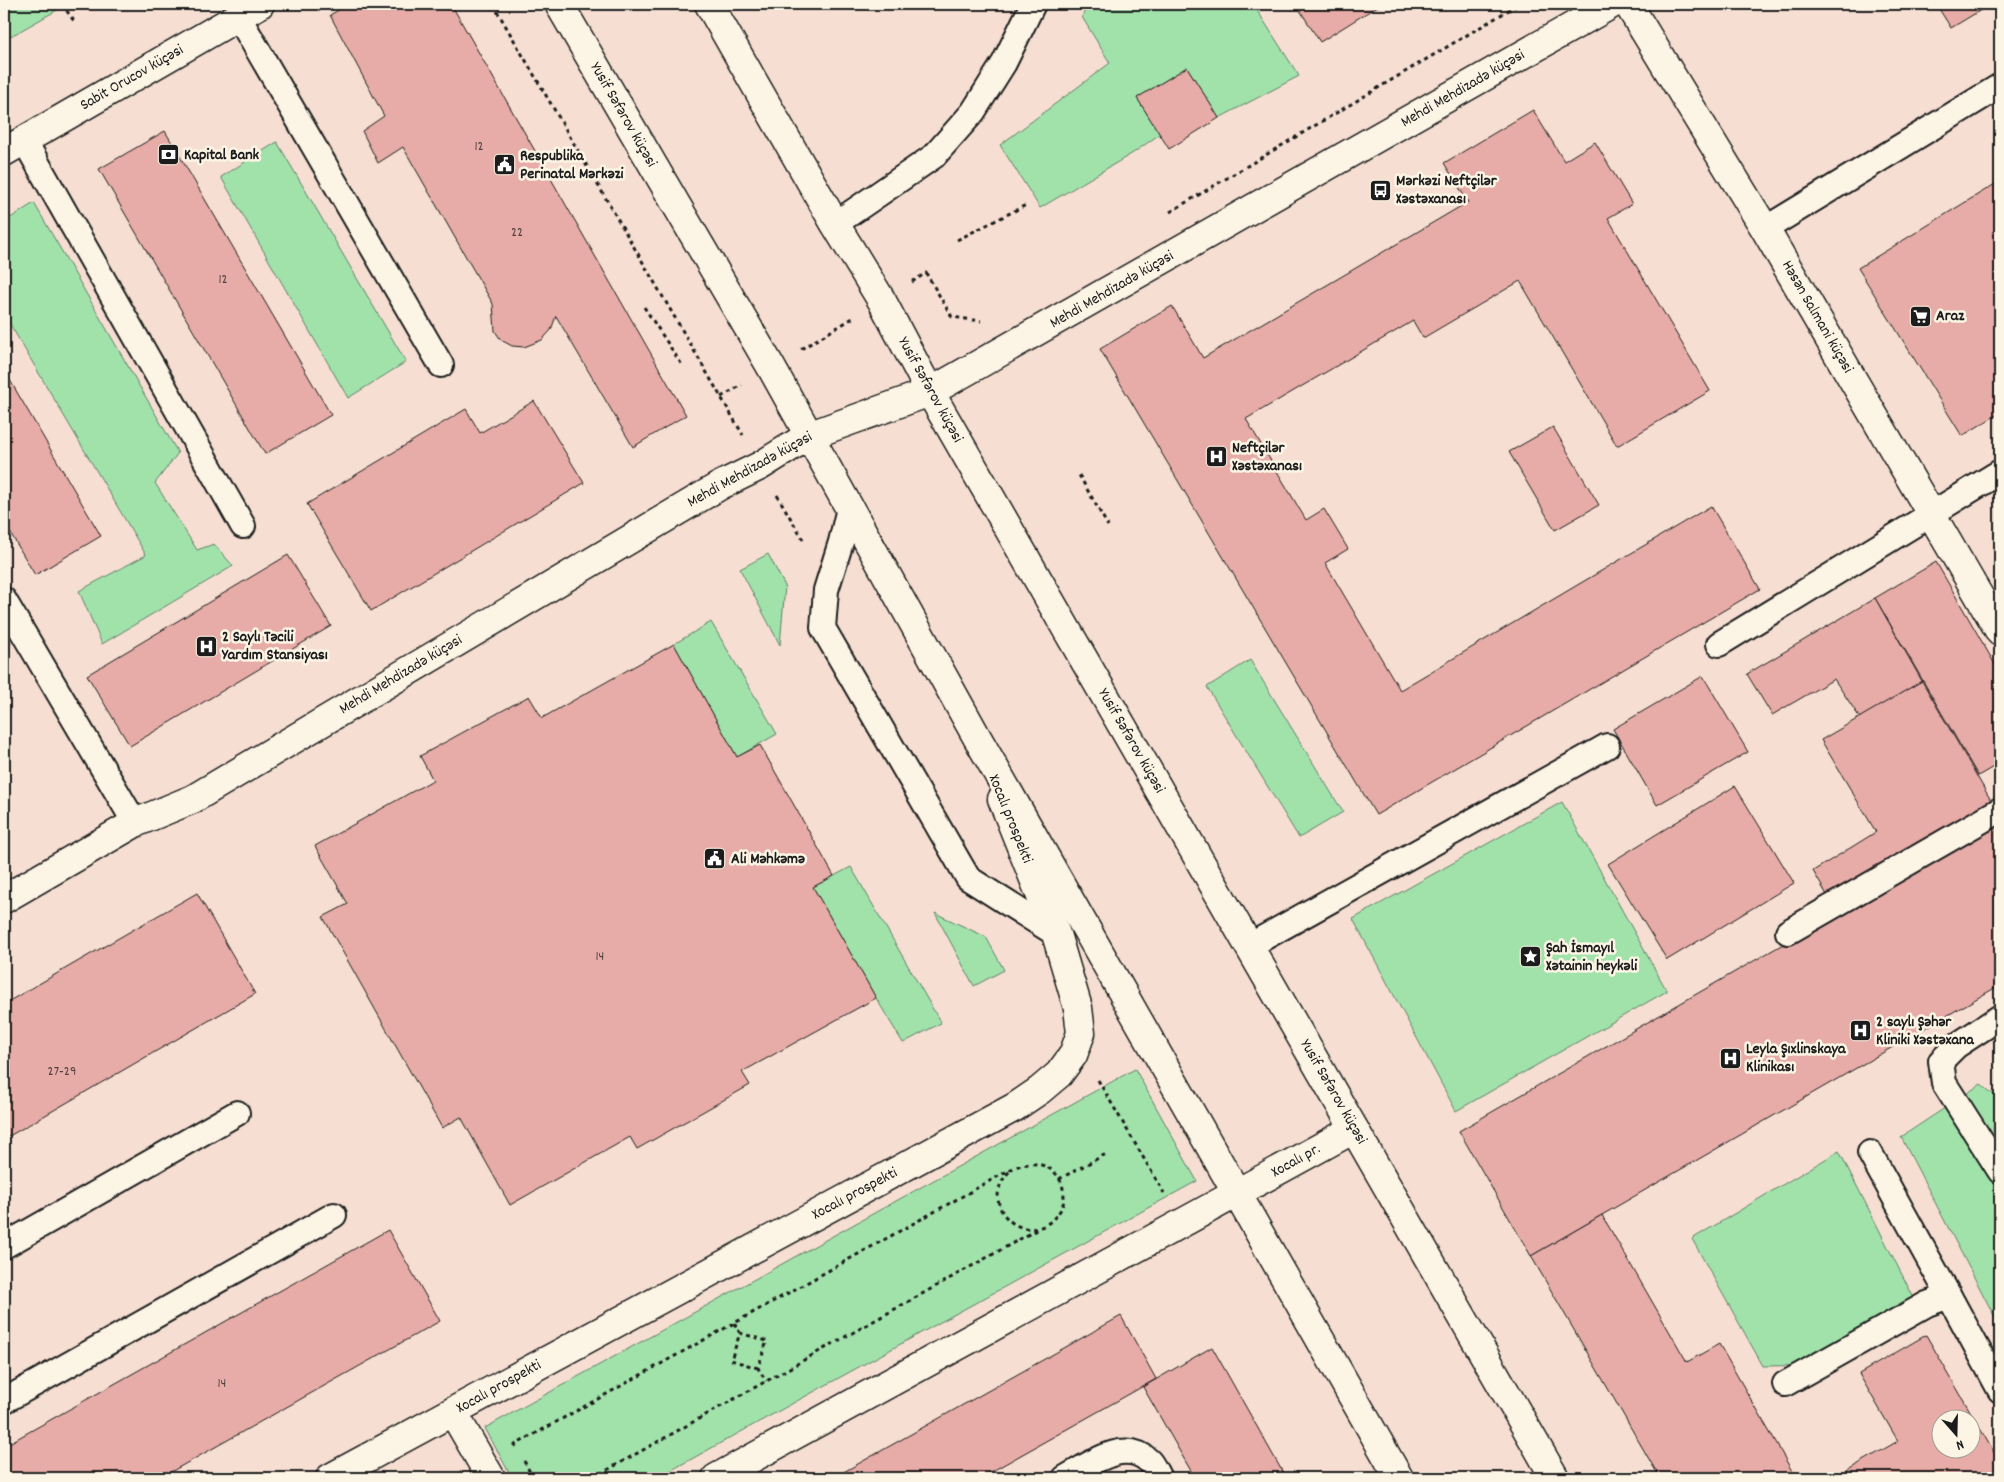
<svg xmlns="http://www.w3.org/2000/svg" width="2004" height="1482" viewBox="0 0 2004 1482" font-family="Dekko,sans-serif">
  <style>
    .green { fill: #a1e2ab; stroke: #5e7f64 }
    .building { fill: #e7aca7; stroke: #1c1c1c; fill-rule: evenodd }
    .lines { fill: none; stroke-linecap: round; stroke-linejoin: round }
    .lane-casing { stroke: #1c1c1c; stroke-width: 28 }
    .street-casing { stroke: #1c1c1c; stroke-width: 31 }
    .secondary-casing { stroke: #1c1c1c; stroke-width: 31 }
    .highway-casing { stroke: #1c1c1c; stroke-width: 31 }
    .path { stroke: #1c1c1c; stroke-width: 3; stroke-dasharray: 4 4; stroke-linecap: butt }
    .lane { stroke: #fcf5e5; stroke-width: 24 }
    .street { stroke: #fcf5e5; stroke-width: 28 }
    .secondary { stroke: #fcf5e5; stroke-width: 28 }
    .highway { stroke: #fcf5e5; stroke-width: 28 }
    .labels { text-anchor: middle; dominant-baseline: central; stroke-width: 5; stroke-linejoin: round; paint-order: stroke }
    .number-label { font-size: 14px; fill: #4f403f }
    .street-label { font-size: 16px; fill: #1c1c1c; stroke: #fcf5e5 }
    .poi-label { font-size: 16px; font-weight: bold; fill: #1c1c1c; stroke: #fcf5e5; text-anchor: start }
  </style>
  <rect width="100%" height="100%" fill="#f6dfd2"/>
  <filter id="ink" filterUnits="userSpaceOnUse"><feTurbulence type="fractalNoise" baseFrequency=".02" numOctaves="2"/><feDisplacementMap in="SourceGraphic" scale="10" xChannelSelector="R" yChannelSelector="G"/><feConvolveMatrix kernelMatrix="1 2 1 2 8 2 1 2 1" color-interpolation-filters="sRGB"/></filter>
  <g filter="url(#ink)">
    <g class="green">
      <path d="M4,4H68L4,40Z"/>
      <path d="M1087,4H1253L1299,76L1219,118L1187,67L1137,98L1160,134L1133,153L1040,208L1000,145L1110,63L1082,17Z"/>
      <path d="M277,142L406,362L348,398L221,177Z"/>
      <path d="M34,203L178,453L155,483L197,550L214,544L233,566L102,644L79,591L146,555L4,314V222Z"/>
      <path d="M768,554L785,586L780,645L740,569Z"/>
      <path d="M711,622L777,734L737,757L674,644Z"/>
      <path d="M1250,660L1343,812L1299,838L1207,687Z"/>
      <path d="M1562,802L1667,991L1456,1111L1353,919Z"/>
      <path d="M851,867L941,1023L903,1043L876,998L813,887Z"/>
      <path d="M935,913L986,937L1004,970L974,986Z"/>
      <path d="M1135,1069L1197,1181L657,1478H512L485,1428Z"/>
      <path d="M1981,1084L2000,1100V1327L1901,1137Z"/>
      <path d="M1839,1151L1923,1316L1831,1365L1763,1366L1692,1239Z"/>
    </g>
    <g class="building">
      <path d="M349,4H451L686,415L633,447L556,316L551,330L542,340L524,347L512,346L501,340L495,331L493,304L403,147L378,163L362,131L384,116L330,15Z"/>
      <path d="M1296,4H1381L1320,42Z"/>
      <path d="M1936,4H1991L1951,28Z"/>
      <path d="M1187,67L1219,118L1169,149L1137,98Z"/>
      <path d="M1533,110L1564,161L1595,142L1632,204L1608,218L1710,391L1617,446L1520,281L1423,338L1413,321L1246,419L1306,520L1324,509L1348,549L1325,563L1400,690L1711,506L1760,589L1376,815L1100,349L1172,306L1203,358L1468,202L1444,163Z"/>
      <path d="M165,131L331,415L265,454L99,169Z"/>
      <path d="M2000,181V413L1962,436L1858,268Z"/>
      <path d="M4,370L101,536L35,575L4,522Z"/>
      <path d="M534,401L584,483L371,611L307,504L466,409L480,433Z"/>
      <path d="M1553,427L1599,505L1555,530L1509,452Z"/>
      <path d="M288,555L331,626L130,746L87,675Z"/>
      <path d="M1936,562L2000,673V763L1978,776L1875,598Z"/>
      <path d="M1875,598L1922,681L1860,718L1834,679L1772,715L1747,674Z"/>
      <path d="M674,644L737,757L760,745L834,876L813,887L876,998L742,1072L750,1085L637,1149L630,1137L510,1205L461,1117L442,1128L323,917L348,904L315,846L433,780L420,756L529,696L542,718Z"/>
      <path d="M1703,676L1748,752L1657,805L1613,729Z"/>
      <path d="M1922,681L1993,804L1830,900L1813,871L1876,832L1821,740Z"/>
      <path d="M1735,786L1794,883L1667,960L1608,864Z"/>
      <path d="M2000,819V985L1531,1256L1459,1131Z"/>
      <path d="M197,893L255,994L4,1139V1004Z"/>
      <path d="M1602,1215L1687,1362L1719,1344L1796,1478H1660L1531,1256Z"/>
      <path d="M388,1230L440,1321L160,1478H4V1446Z"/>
      <path d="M1121,1316L1156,1379L980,1478H833Z"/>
      <path d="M1926,1335L2000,1463V1478H1834L1898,1441L1859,1374ZM1942,1420H1972V1450H1942Z"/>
      <path d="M1212,1347L1286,1478H1195L1143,1387Z"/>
    </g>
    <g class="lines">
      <defs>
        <g id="lane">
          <path d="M238,16L441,365"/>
          <path d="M24,140L243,526"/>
          <path d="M835,224L934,156L973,112L1004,63L1033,4"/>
          <path d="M1765,229L2000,86"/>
          <path d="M849,508L841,542L826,590L823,628L968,878L1056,934"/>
          <path d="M4,600L135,823"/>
          <path d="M1719,644L2000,472"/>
          <path d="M1788,932L2000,810"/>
          <path d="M1249,946L1607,746"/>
          <path d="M2000,1017L1956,1046L1941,1061L1944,1083L2000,1171"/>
          <path d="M1870,1153L1949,1296"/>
          <path d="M4,1246L237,1113"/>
          <path d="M1785,1384L1927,1304L1949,1296L2000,1390"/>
          <path d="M4,1401L334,1215"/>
          <path d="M1065,1478C1089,1465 1124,1437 1149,1461C1153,1465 1156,1473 1159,1478"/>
        </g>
        <g id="street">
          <path d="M1628,4L1765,229L2000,632"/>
          <path d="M4,152L260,4"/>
          <path d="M453,1412L491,1478"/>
        </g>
        <g id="secondary">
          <path d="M4,899L135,823L193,799L721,485L760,466L808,436L930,392L1612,4"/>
          <path d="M330,1478L1015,1107L1040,1090L1059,1074L1073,1055L1081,1033L1078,1008L1056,934L1002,799"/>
          <path d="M716,1478L1354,1129"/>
        </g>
        <g id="highway">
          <path d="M559,4L771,367L978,739L1399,1478"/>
          <path d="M709,4L835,224L882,301L930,392L1555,1478"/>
        </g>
      </defs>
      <use href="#lane" class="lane-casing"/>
      <use href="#street" class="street-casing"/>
      <use href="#secondary" class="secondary-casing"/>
      <use href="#highway" class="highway-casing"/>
      <g class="path">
        <path d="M62,4L74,21"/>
        <path d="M493,4L743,435"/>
        <path d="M1170,212L1519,4"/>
        <path d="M957,240L1026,205"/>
        <path d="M912,282L926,273L952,317L981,321"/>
        <path d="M644,307L682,365"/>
        <path d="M801,349L853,318"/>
        <path d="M721,397L742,385"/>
        <path d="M1079,475L1108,526"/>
        <path d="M777,495L805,543"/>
        <path d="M1098,1080L1164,1193"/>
        <path d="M1059,1179L1106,1154"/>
        <path d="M734,1323L740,1333"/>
        <path d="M758,1368L731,1360L740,1333L767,1341L758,1368L766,1381"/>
        <path d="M516,1447L515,1445L1013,1168C1038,1157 1064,1168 1064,1198C1064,1206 1059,1213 1054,1218C1025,1250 972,1204 1013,1168"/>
        <path d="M524,1461L533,1478"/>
        <path d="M593,1478L1038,1229"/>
      </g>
      <use href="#lane" class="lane"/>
      <use href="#street" class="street"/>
      <use href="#secondary" class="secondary"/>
      <use href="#highway" class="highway"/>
    </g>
  </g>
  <defs>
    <symbol id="bank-square" viewBox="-11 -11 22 22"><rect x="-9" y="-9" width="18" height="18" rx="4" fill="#1c1c1c" stroke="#fcf5e5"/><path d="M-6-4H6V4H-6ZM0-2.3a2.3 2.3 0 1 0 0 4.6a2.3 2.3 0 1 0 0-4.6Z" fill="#fff"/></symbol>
    <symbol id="civic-square" viewBox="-11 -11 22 22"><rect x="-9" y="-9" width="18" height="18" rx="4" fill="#1c1c1c" stroke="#fcf5e5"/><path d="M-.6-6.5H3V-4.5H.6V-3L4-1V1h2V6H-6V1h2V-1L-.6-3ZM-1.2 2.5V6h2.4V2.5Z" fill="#fff"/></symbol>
    <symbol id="bus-square" viewBox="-11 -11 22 22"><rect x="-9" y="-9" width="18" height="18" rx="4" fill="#1c1c1c" stroke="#fcf5e5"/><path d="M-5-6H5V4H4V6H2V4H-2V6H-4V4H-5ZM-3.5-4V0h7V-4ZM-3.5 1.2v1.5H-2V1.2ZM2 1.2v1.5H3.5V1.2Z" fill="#fff"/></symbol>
    <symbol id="supermarket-square" viewBox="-11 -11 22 22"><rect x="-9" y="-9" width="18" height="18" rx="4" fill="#1c1c1c" stroke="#fcf5e5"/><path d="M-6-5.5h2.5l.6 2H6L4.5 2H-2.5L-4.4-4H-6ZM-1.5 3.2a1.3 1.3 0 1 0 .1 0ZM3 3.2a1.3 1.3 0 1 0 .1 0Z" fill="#fff"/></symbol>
    <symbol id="hospital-square" viewBox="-11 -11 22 22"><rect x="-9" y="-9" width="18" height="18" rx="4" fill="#1c1c1c" stroke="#fcf5e5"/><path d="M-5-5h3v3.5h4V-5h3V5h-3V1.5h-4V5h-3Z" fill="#fff"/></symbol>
    <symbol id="sight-square" viewBox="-11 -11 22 22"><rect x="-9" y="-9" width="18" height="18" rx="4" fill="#1c1c1c" stroke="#fcf5e5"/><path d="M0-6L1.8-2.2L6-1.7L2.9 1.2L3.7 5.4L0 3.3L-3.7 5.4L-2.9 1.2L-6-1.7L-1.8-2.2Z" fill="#fff"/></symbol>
  </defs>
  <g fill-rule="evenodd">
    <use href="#bank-square" x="156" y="142" width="25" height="25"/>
    <use href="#civic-square" x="492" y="152" width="25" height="25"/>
    <use href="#bus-square" x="1368" y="178" width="25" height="25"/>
    <use href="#supermarket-square" x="1908" y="304" width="25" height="25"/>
    <use href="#hospital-square" x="1204" y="444" width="25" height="25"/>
    <use href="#hospital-square" x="194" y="634" width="25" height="25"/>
    <use href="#civic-square" x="702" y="846" width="25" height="25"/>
    <use href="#sight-square" x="1518" y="944" width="25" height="25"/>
    <use href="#hospital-square" x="1848" y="1018" width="25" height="25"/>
    <use href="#hospital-square" x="1718" y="1046" width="25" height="25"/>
  </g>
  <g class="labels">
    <g class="number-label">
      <text x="479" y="147">12</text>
      <text x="517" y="233">22</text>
      <text x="223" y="280">12</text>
      <text x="600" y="957">14</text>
      <text x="62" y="1072">27-29</text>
      <text x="222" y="1384">14</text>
    </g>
    <g class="street-label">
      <text transform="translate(132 78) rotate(-30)">Sabit Orucov küçəsi</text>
      <text transform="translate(1463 89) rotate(-30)">Mehdi Mehdizadə küçəsi</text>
      <text transform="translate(623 115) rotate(60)">Yusif Səfərov küçəsi</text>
      <text transform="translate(1112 290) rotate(-30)">Mehdi Mehdizadə küçəsi</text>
      <text transform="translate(1817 317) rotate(60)">Həsən Salmani küçəsi</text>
      <text transform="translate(930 390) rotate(61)">Yusif Səfərov küçəsi</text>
      <text transform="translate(750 470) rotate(-29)">Mehdi Mehdizadə küçəsi</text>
      <text transform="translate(401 675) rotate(-31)">Mehdi Mehdizadə küçəsi</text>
      <text transform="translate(1131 741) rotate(60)">Yusif Səfərov küçəsi</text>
      <text transform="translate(1010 819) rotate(68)">Xocalı prospekti</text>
      <text transform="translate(1333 1092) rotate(60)">Yusif Səfərov küçəsi</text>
      <text transform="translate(1296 1161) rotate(-29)">Xocalı pr.</text>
      <text transform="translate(855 1194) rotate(-28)">Xocalı prospekti</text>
      <text transform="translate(499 1387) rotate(-29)">Xocalı prospekti</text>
    </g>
    <g class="poi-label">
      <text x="184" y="155">Kapital Bank</text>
      <text x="520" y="156">Respublika<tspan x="520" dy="18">Perinatal Mərkəzi</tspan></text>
      <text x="1396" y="181">Mərkəzi Neftçilər<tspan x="1396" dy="18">Xəstəxanası</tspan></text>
      <text x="1936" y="316">Araz</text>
      <text x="1232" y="448">Neftçilər<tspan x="1232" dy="18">Xəstəxanası</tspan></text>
      <text x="222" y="637">2 Saylı Təcili<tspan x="222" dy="18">Yardım Stansiyası</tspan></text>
      <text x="731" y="859">Ali Məhkəmə</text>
      <text x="1546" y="948">Şah İsmayıl<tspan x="1546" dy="18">Xətainin heykəli</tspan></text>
      <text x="1876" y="1022">2 saylı Şəhər<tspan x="1876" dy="18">Kliniki Xəstəxana</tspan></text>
      <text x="1746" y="1049">Leyla Şıxlinskaya<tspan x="1746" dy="18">Klinikası</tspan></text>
    </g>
  </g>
  <rect width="2004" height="1482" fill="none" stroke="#fcf5e5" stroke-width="20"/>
  <rect x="10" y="10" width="1984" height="1462" fill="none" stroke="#1c1c1c" stroke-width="2" filter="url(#ink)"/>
  <g transform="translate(1956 1434) rotate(160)"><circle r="24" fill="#fcf5e5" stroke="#a29e95"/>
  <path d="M0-4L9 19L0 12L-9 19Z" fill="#1c1c1c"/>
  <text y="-8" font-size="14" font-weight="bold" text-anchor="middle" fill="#1c1c1c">N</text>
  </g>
</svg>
